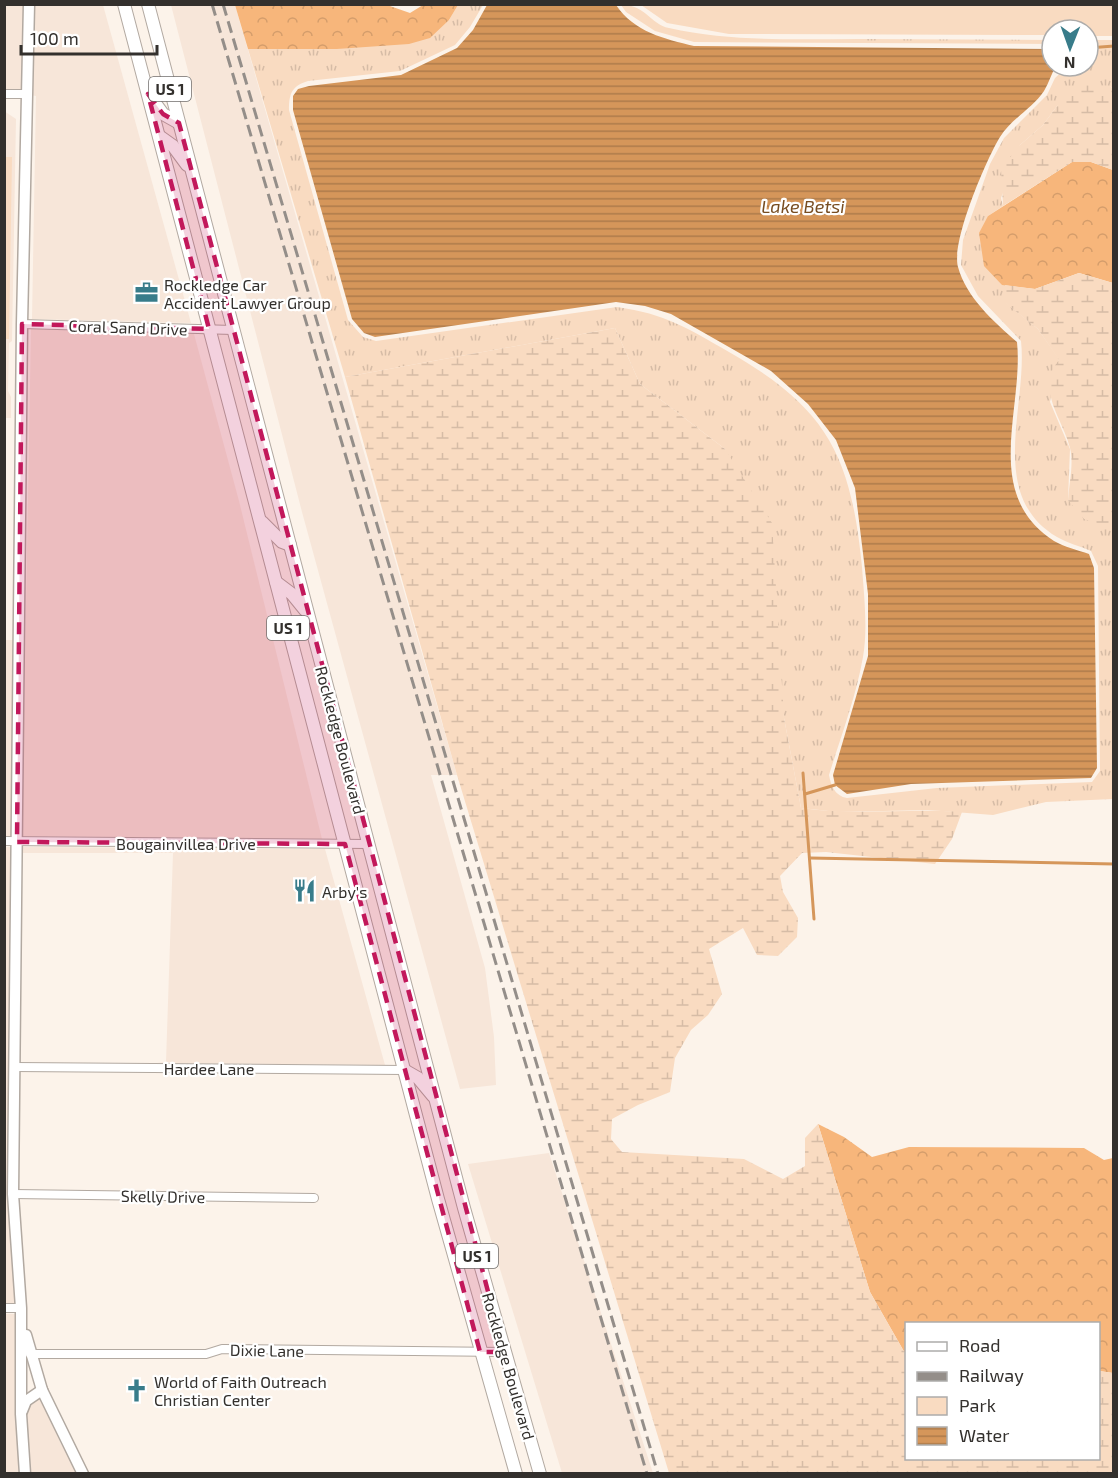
<svg xmlns="http://www.w3.org/2000/svg" width="1118" height="1478" viewBox="0 0 1118 1478" font-family="'Exo 2',sans-serif">
  <style>
    .built { fill: #f7e6d9 }
    .grass { fill: url(#grass-tufts) }
    .forest { fill: url(#forest-crowns) }
    .wetland { fill: url(#wetland-marsh) }
    .park { fill: #f9dbc1 }
    .water { fill: url(#water-rules) }
    .lines { fill: none; stroke-linecap: round; stroke-linejoin: round }
    .stream { stroke: #d5965a; stroke-width: 3 }
    .minor-casing { stroke: #b2a9a1; stroke-width: 10 }
    .tertiary-casing { stroke: #b2a9a1; stroke-width: 13 }
    .primary-casing { stroke: #b2a9a1; stroke-width: 14 }
    .minor { stroke: #fff; stroke-width: 8 }
    .tertiary { stroke: #fff; stroke-width: 10 }
    .primary { stroke: #fff; stroke-width: 12 }
    .rail { stroke: #948e89; stroke-width: 3; stroke-dasharray: 12 6; stroke-linecap: butt }
    .marked { fill: #c2185b; fill-opacity: 0.2; stroke: #c2185b; stroke-width: 4.5; stroke-dasharray: 12 8; stroke-linejoin: round }
    .labels { text-anchor: middle; dominant-baseline: central; stroke-width: 4.5; stroke-linejoin: round; paint-order: stroke }
    .shield { fill: #fff; stroke: #706e6c; stroke-width: 1.5 }
    .shield-label { font-size: 15px; font-weight: bold; fill: #33302d }
    .poi-label { font-size: 16px; fill: #33302d; stroke: #fff; text-anchor: start }
    .street-label { font-size: 16px; fill: #33302d; stroke: #fff }
    .water-label { font-size: 18px; font-style: italic; fill: #784d21; stroke: #fff }
  </style>
  <defs>
    <pattern id="grass-tufts" width="24" height="20" patternUnits="userSpaceOnUse" patternTransform="scale(1.5)"><rect width="24" height="20" fill="#f9dbc1"/><path d="M3 7l-1-3M5 7V3M7 7l1-3M15 17l-1-3M17 17v-4M19 17l1-3" fill="none" stroke="#d6bca6"/></pattern>
    <pattern id="forest-crowns" width="20" height="18" patternUnits="userSpaceOnUse" patternTransform="scale(1.5)"><rect width="20" height="18" fill="#f7b67b"/><path d="M2 6a3 3 0 1 1 6 0M12 15a3 3 0 1 1 6 0" fill="none" stroke="#d49d6b"/></pattern>
    <pattern id="wetland-marsh" width="20" height="14" patternUnits="userSpaceOnUse" patternTransform="scale(1.5)"><rect width="20" height="14" fill="#f9dbc1"/><path d="M1 5h8M5 5V1M11 12h8M15 12V8" fill="none" stroke="#d6bca6"/></pattern>
    <pattern id="water-rules" width="6" height="5" patternUnits="userSpaceOnUse" patternTransform="scale(1.5)"><rect width="6" height="5" fill="#d5965a"/><path d="M0 2.5h6" fill="none" stroke="#ad7b4b"/></pattern>
  </defs>
  <rect width="100%" height="100%" fill="#fcf3ea"/>
  <g class="built">
    <path d="M5,5H24L22,89H5Z"/>
    <path d="M33,5H103L191,323L32,319L36,96L31,95Z"/>
    <path d="M171,5H235L457,775H431L485,968L494,1037L496,1085L460,1089L302,512Z"/>
    <path d="M4,111L16,119L12,341L9,343L8,391L11,397V418H4Z"/>
    <path d="M31,329L194,334L239,501L322,839L22,836Z"/>
    <path d="M5,640H14L12,836H5Z"/>
    <path d="M5,847H12L8,1199L16,1303H5Z"/>
    <path d="M22,847L325,849L385,1065L157,1063L166,1062L173,853H22Z"/>
    <path d="M549,1153L653,1473H562L468,1164Z"/>
    <path d="M5,1314H16L15,1416L20,1473H5Z"/>
    <path d="M40,1397L61,1444L78,1473H30L26,1415L30,1404Z"/>
  </g>
  <g class="grass">
    <path d="M458,5H483L470,27L455,45L400,71L308,81C292,86 289,93 289,110L348,320L363,337L376,341L617,307C666,314 687,328 729,352C827,408 851,455 862,567C864,595 868,629 863,657C856,697 841,736 829,775C831,786 835,796 847,798L937,788L1092,782L1100,771L1098,566L1091,551C1080,546 1067,543 1057,537C986,495 1028,405 1021,341L978,296L961,265L963,240L990,164L1004,138L1047,95L1055,78L1068,66H1088V40H1113V89L1110,86L1057,106L1043,125L1020,145L1001,198L1003,206L988,216L1002,285H1005V302L1038,329L1059,359L1050,402L1070,449L1068,500L1113,528V799L1046,802L993,815L928,810L838,812L801,808L784,718L725,449L640,384L615,328L345,377L248,49H337L449,20Z"/>
    <path d="M859,39L1052,40V44L859,43Z"/>
  </g>
  <g class="forest">
    <path d="M235,5H387L410,13L423,5H458L449,20L430,38L409,44L337,49H248Z"/>
    <path d="M1072,162H1091L1113,170V283L1079,273L1035,289L1002,285L984,266L979,233L988,216Z"/>
    <path d="M818,1124L844,1137L872,1157L909,1147L1084,1148L1104,1160L1113,1158V1373L1099,1371L1098,1324H906V1355L870,1292Z"/>
  </g>
  <g class="wetland">
    <path d="M1079,85L1110,86L1113,89V170L1091,162H1072L1003,206L1001,169L1020,145L1043,125L1057,106Z"/>
    <path d="M1079,273L1113,283V528L1084,519L1068,500C1069,484 1074,463 1070,448C1063,419 1035,389 1059,360L1038,329L1004,302L1005,285L1035,289Z"/>
    <path d="M615,328L640,384L725,449L772,523L784,718L801,808C854,816 908,808 962,812L952,839L935,864L826,852L802,853L780,876L783,892L798,918L797,937L778,956L757,955L743,928L709,949L722,994L708,1015L691,1030L675,1058L670,1092L638,1105L612,1119L611,1139L622,1152L744,1159L783,1179L805,1166V1138L818,1124L870,1292L906,1355V1458H1098L1099,1371L1113,1373V1473H669L457,775L345,377Z"/>
  </g>
  <g class="park">
    <path d="M621,5C645,4 650,24 669,28C732,42 796,39 859,39V43L694,42L655,31L626,12Z"/>
    <path d="M641,5H1113V36H1088V30H1052V35L729,34L667,23Z"/>
    <path d="M4,157H12L9,339H4Z"/>
  </g>
  <path class="water" d="M487,5H616C634,32 665,39 694,46L1052,49V66H1056C1051,74 1049,83 1044,91C1033,108 1011,119 1000,137C986,160 951,242 958,267C966,297 994,322 1017,342C1024,409 981,494 1054,541C1064,547 1078,550 1089,554L1094,568L1097,768L1091,778L911,784L847,794L835,785L833,775L868,656V594L855,488L836,440L808,404L771,371L671,314L645,306L616,302L375,337L364,333L352,319L293,110V96L298,89L309,86L401,75L457,48L473,30Z"/>
  <g class="lines">
    <g class="stream">
      <path d="M1088,48L1114,46"/>
      <path d="M803,773L814,919"/>
      <path d="M805,794L835,785"/>
      <path d="M810,858L1114,864"/>
    </g>
    <defs>
      <g id="minor">
        <path d="M4,94H26"/>
        <path d="M22,324L233,330"/>
        <path d="M4,841L368,844"/>
        <path d="M14,1067L404,1070"/>
        <path d="M13,1194L314,1198"/>
        <path d="M4,1308H21"/>
        <path d="M30,1354H206L222,1349L504,1352"/>
      </g>
      <g id="tertiary">
        <path d="M26,1335L42,1390L83,1474"/>
        <path d="M22,1411L26,1401L42,1390"/>
        <path d="M25,1474L21,1414V1308L13,1194L22,324L29,4"/>
      </g>
      <g id="primary">
        <path d="M124,4L438,1199L516,1474"/>
        <path d="M148,4L464,1208L540,1474"/>
        <path d="M152,99L163,114L179,123"/>
        <path d="M159,136L173,146L187,165"/>
        <path d="M262,522L282,542L290,545"/>
        <path d="M276,582L292,594L305,610"/>
        <path d="M404,1070L418,1078L433,1096"/>
      </g>
    </defs>
    <use href="#minor" class="minor-casing"/>
    <use href="#tertiary" class="tertiary-casing"/>
    <use href="#primary" class="primary-casing"/>
    <use href="#minor" class="minor"/>
    <use href="#tertiary" class="tertiary"/>
    <use href="#primary" class="primary"/>
    <g class="rail">
      <path d="M212,4L647,1474"/>
      <path d="M223,4L658,1474"/>
    </g>
  </g>
  <path class="marked" d="M148,94L163,114L179,123L504,1352H480L345,844L17,842L22,324L209,329Z"/>
  <defs>
    <symbol id="office-bare" viewBox="-9 -9 18 18"><path d="M-6-3h4V-5.5h4V-3h4V5H-6ZM-1-4.5V-3h2v-1.5ZM-6 0V1H6V0Z" fill="#387c8a" stroke="#fff" stroke-width="2.5" paint-order="stroke"/></symbol>
    <symbol id="restaurant-bare" viewBox="-9 -9 18 18"><path d="M-5-6h1v4h1v-4h1v4h1v-4h1v5L-1.5 .5V6h-2V.5L-5-1ZM5-6V6H3V1.5H1.5Q1.5-4 5-6Z" fill="#387c8a" stroke="#fff" stroke-width="2.5" paint-order="stroke"/></symbol>
    <symbol id="church-bare" viewBox="-9 -9 18 18"><path d="M-1.2-6h2.4v3.5h3.3v2.4h-3.3V6h-2.4V-.1h-3.3v-2.4h3.3Z" fill="#387c8a" stroke="#fff" stroke-width="2.5" paint-order="stroke"/></symbol>
  </defs>
  <g fill-rule="evenodd">
    <use href="#office-bare" x="130" y="276" width="33" height="33"/>
    <use href="#restaurant-bare" x="288" y="874" width="33" height="33"/>
    <use href="#church-bare" x="120" y="1374" width="33" height="33"/>
  </g>
  <g class="labels">
    <g class="shield">
      <rect x="149" y="77" width="42" height="24" rx="4.5"/>
      <rect x="267" y="616" width="42" height="24" rx="4.5"/>
      <rect x="456" y="1244" width="42" height="24" rx="4.5"/>
    </g>
    <g class="shield-label">
      <text x="170" y="89">US 1</text>
      <text x="288" y="628">US 1</text>
      <text x="477" y="1256">US 1</text>
    </g>
    <g class="poi-label">
      <text x="164" y="284">Rockledge Car<tspan x="164" dy="18">Accident Lawyer Group</tspan></text>
      <text x="322" y="891">Arby's</text>
      <text x="154" y="1381">World of Faith Outreach<tspan x="154" dy="18">Christian Center</tspan></text>
    </g>
    <g class="street-label">
      <text transform="translate(128 327) rotate(2)">Coral Sand Drive</text>
      <text transform="translate(341 740) rotate(75)">Rockledge Boulevard</text>
      <text x="186" y="843">Bougainvillea Drive</text>
      <text x="209" y="1068">Hardee Lane</text>
      <text transform="translate(163 1196) rotate(1)">Skelly Drive</text>
      <text transform="translate(267 1350) rotate(1)">Dixie Lane</text>
      <text transform="translate(509 1366) rotate(74)">Rockledge Boulevard</text>
    </g>
    <g class="water-label">
      <text x="803" y="206">Lake Betsi</text>
    </g>
  </g>
  <rect width="1118" height="1478" fill="none" stroke="#33302d" stroke-width="12"/>
  <rect x="905" y="1322" width="195" height="138" fill="#ffffff" stroke="#adacab" stroke-width="1.5"/>
  <rect x="917" y="1342" width="30" height="9" fill="#ffffff" stroke="#adacab" stroke-width="1.5"/>
  <text x="959" y="1352" font-size="18" fill="#33302d">Road</text>
  <rect x="917" y="1372" width="30" height="9" fill="#948e89" stroke="#adacab" stroke-width="1.5"/>
  <text x="959" y="1382" font-size="18" fill="#33302d">Railway</text>
  <rect x="917" y="1397" width="30" height="18" fill="#f9dbc1" stroke="#adacab" stroke-width="1.5"/>
  <text x="959" y="1412" font-size="18" fill="#33302d">Park</text>
  <rect x="917" y="1427" width="30" height="18" fill="url(#water-rules)" stroke="#adacab" stroke-width="1.5"/>
  <text x="959" y="1442" font-size="18" fill="#33302d">Water</text>
  <g transform="translate(1070 48) rotate(181)"><circle r="28" fill="#ffffff" stroke="#adacab" stroke-width="1.5"/>
  <path d="M0-4.5L10 22L0 15L-10 22Z" fill="#387c8a"/>
  <text y="-9" font-size="16" font-weight="bold" text-anchor="middle" fill="#33302d">N</text>
  </g>
  <path d="M21 45v9h136v-9" fill="none" stroke="#33302d" stroke-width="3"/>
  <text x="30" y="45" font-size="18" fill="#33302d" stroke="#ffffff" stroke-width="4.5" paint-order="stroke">100 m</text>
</svg>
